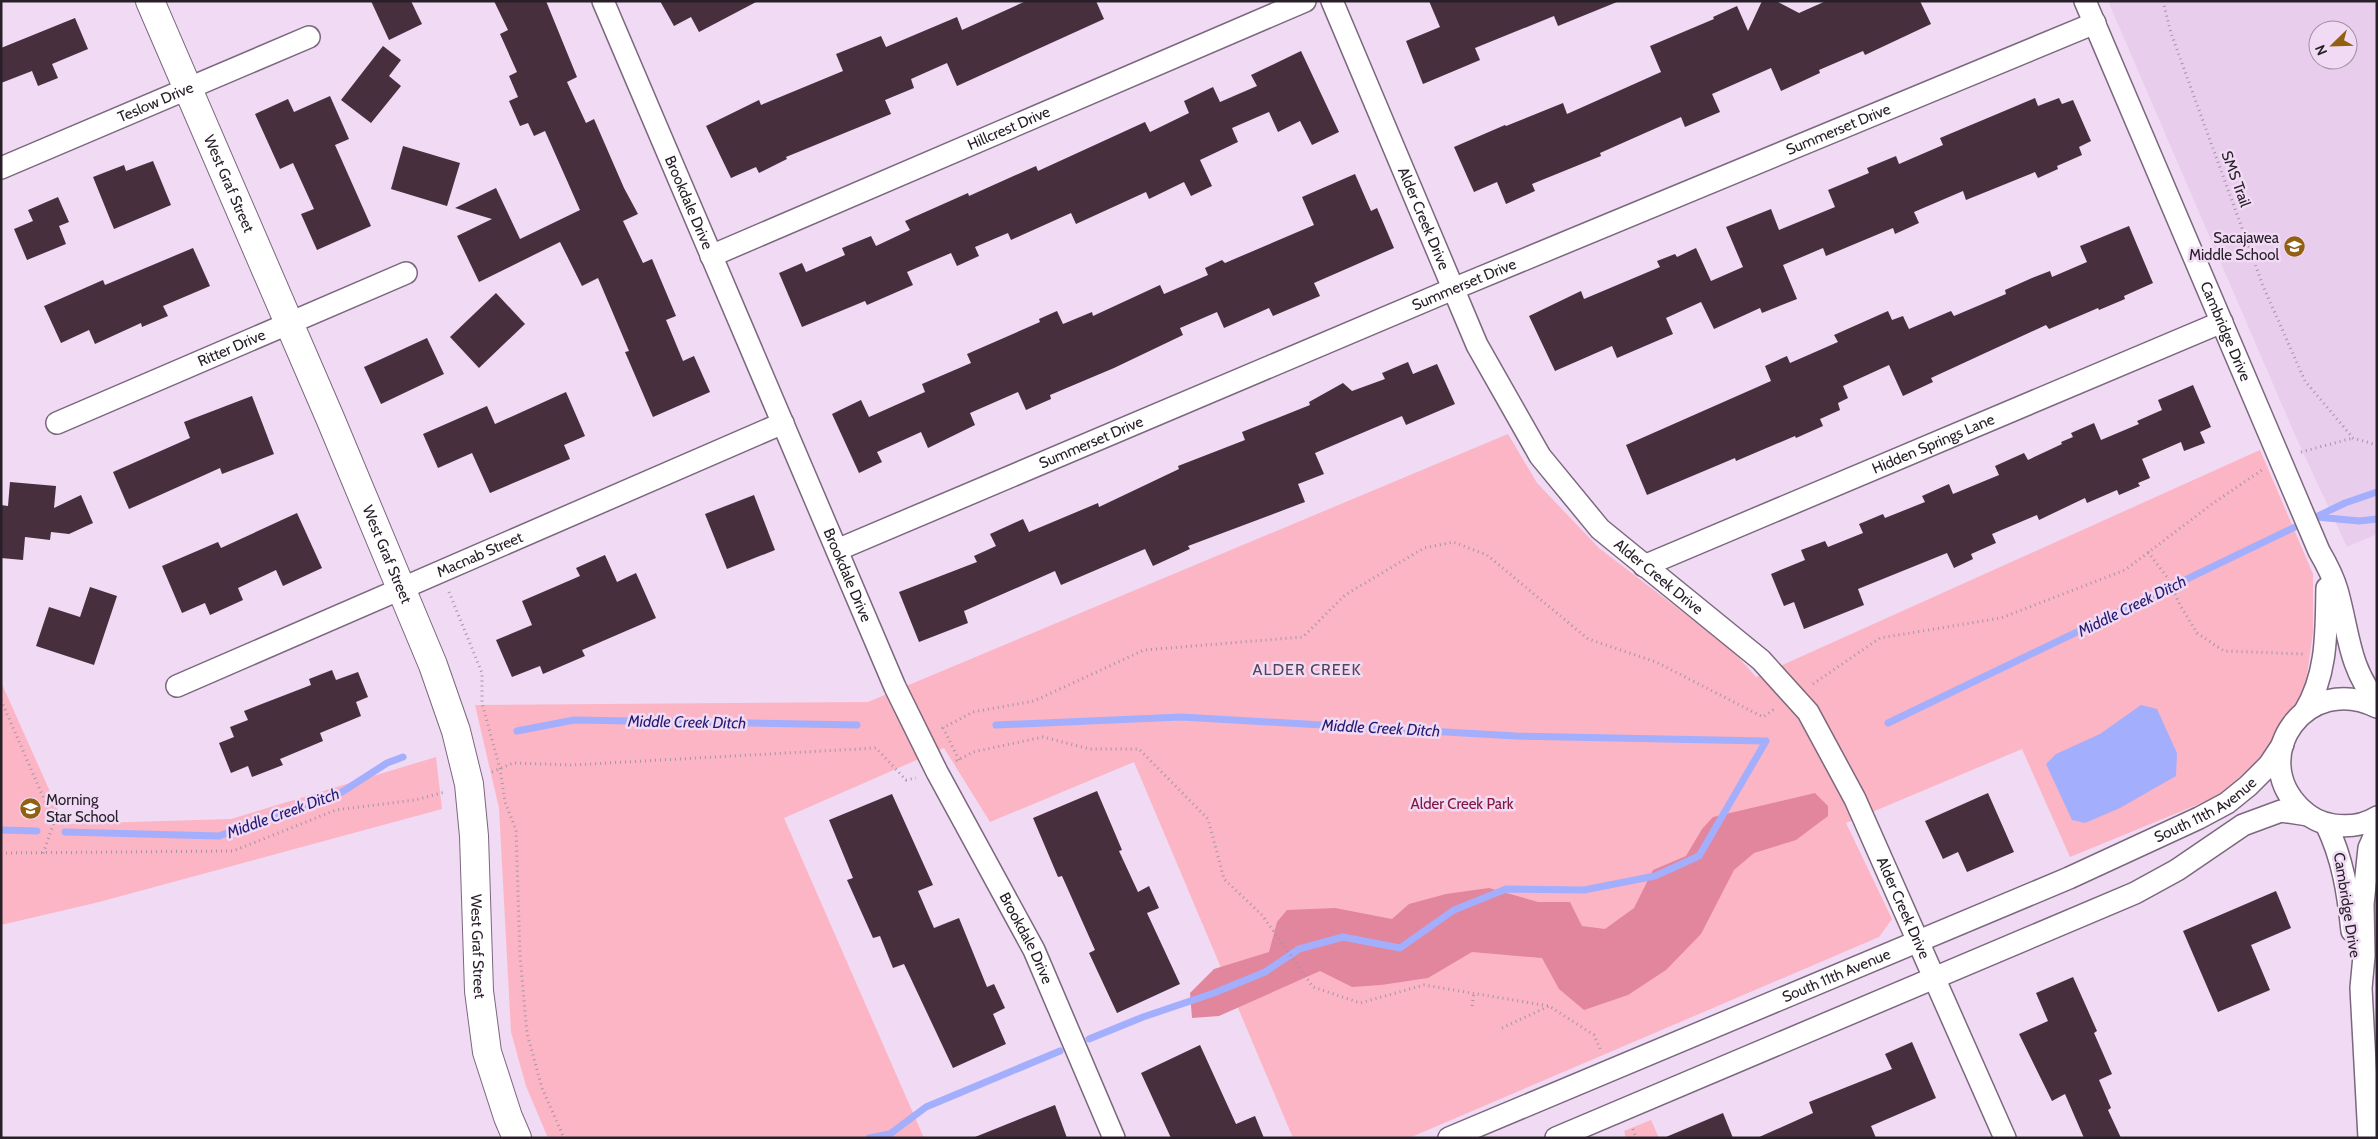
<svg xmlns="http://www.w3.org/2000/svg" width="2378" height="1139" viewBox="0 0 2378 1139" font-family="Cabin,sans-serif">
  <style>
    .built { fill: #e9cded; fill-rule: evenodd }
    .green { fill: #fcb5c4 }
    .forest { fill: #e1869c }
    .water { fill: #a3aefd }
    .lines { fill: none; stroke-linecap: round; stroke-linejoin: round }
    .stream { stroke: #a3aefd; stroke-width: 7 }
    .building { fill: #472f3d }
    .minor-casing { stroke: #7b677e; stroke-width: 24 }
    .secondary-casing { stroke: #7b677e; stroke-width: 30 }
    .path { stroke: #a594a8; stroke-width: 3; stroke-dasharray: 1 4; stroke-linecap: butt }
    .minor { stroke: #fff; stroke-width: 21 }
    .secondary { stroke: #fff; stroke-width: 28 }
    .labels { text-anchor: middle; dominant-baseline: central; stroke-width: 5; stroke-linejoin: round; paint-order: stroke }
    .street-label { font-size: 15px; fill: #282029; stroke: #f0daf4 }
    .poi-label { font-size: 15px; fill: #282029; stroke: #f0daf4; text-anchor: end }
    .park-label { font-size: 15px; fill: #82163e; stroke: #f0daf4 }
    .water-label { font-size: 16px; font-style: italic; fill: #241b74; stroke: #f0daf4 }
    .neighbourhood-label { font-size: 16px; letter-spacing: 1px; fill: #554358; stroke: #f0daf4 }
  </style>
  <rect width="100%" height="100%" fill="#f0daf4"/>
  <path class="built" d="M2108,1H2377V534L2347,547L2295,435ZM2318,30H2348V60H2318Z"/>
  <g class="green">
    <path d="M1508,434L1537,483L1599,548L1732,650L1756,677L2260,450L2313,574V632L2304,697L2257,761L2221,795L2070,857L2022,749L1846,823L1892,919L1879,937L1409,1138H1293L1134,762L990,822L944,748L784,818L924,1138H548L526,1086L511,1032L499,808L475,705L868,702Z"/>
    <path d="M1,682L73,843L65,824L231,819L436,757L442,809L99,902L1,925Z"/>
    <path d="M1651,1120L1659,1138H1626L1624,1131Z"/>
  </g>
  <path class="forest" d="M1815,793L1828,806V816L1796,840L1754,853L1734,870L1701,934L1666,970L1628,995L1584,1010L1559,989L1542,958L1472,952L1428,978L1381,985L1352,987L1320,971L1219,1016L1192,1018L1190,993L1214,969L1269,952L1277,922L1287,910L1335,908L1392,919L1409,904L1446,894L1489,888L1538,902H1570L1582,926L1605,929L1634,908L1653,870L1686,856L1702,829L1713,817Z"/>
  <path class="water" d="M2141,705L2157,709L2177,753L2176,776L2120,808L2085,823L2072,820L2046,764L2056,754L2100,734Z"/>
  <g class="lines">
    <g class="stream">
      <path d="M2317,517L2359,521L2377,519"/>
      <path d="M1888,723L2345,503L2377,492"/>
      <path d="M996,725L1181,717L1516,736L1766,741L1699,856L1655,876L1584,890L1506,889L1454,910L1400,948L1343,937L1299,949L1265,972L1214,993L1143,1017L1089,1039"/>
      <path d="M517,731L574,720L857,725"/>
      <path d="M1,830L37,831"/>
      <path d="M65,832L219,836L342,792L387,763L403,757"/>
      <path d="M869,1138L890,1134L926,1107L1060,1051"/>
    </g>
  </g>
  <g class="building">
    <path d="M371,1H411L422,24L389,40Z"/>
    <path d="M494,1H546L577,77L567,82L586,123L594,119L624,188L638,214L623,221L643,263L652,259L676,316L666,320L683,361L694,356L710,392L653,417L625,352L629,351L598,278L582,286L560,242L479,282L457,236L492,219L455,208L496,188L520,239L580,210L545,131L534,136L528,123L520,126L509,101L518,97L509,76L517,72L500,34L508,30Z"/>
    <path d="M660,1H758L699,32L691,17L674,26Z"/>
    <path d="M1026,1H1096L1104,19L957,86L947,63L911,79L914,88L885,100L891,114L786,157L787,159L759,173L756,167L731,178L706,126L759,100L761,105L843,71L836,54L881,36L886,47L957,17L962,30Z"/>
    <path d="M1429,1H1617V2L1558,26L1554,16L1475,48L1480,60L1423,84L1406,41L1440,27Z"/>
    <path d="M1762,1H1776L1799,13L1826,1H1920L1931,24L1865,55L1863,51L1819,70L1820,73L1781,91L1771,68L1712,94L1720,112L1685,127L1681,117L1600,153L1601,156L1532,184L1535,191L1506,204L1497,182L1474,192L1454,147L1505,125L1506,126L1563,103L1567,114L1661,72L1650,46L1714,19L1713,17L1737,6L1748,31Z"/>
    <path d="M75,18L88,49L52,64L58,78L38,86L32,71L1,83V48Z"/>
    <path d="M383,46L401,60L389,76L401,86L371,123L341,100Z"/>
    <path d="M1301,51L1339,132L1312,145L1300,121L1278,132L1269,112L1232,128L1238,142L1200,160L1212,186L1191,196L1184,182L1149,199L1146,192L1076,224L1071,213L1011,240L1008,233L975,247L979,256L957,266L951,253L907,272L913,285L867,305L865,301L802,327L779,273L802,263L806,272L845,255L842,248L871,236L876,246L910,230L905,221L968,193L969,196L1036,166L1038,171L1145,122L1150,132L1189,113L1184,101L1213,87L1220,102L1257,86L1251,75Z"/>
    <path d="M330,96L349,139L335,145L371,226L317,250L301,214L314,209L293,163L280,169L255,114L288,99L294,112Z"/>
    <path d="M2035,98L2038,106L2059,98L2062,104L2073,100L2091,141L2079,147L2082,155L2057,166L2058,169L2038,178L2035,172L1966,200L1963,191L1914,212L1919,223L1895,234L1893,228L1826,256L1823,248L1783,265L1797,299L1762,313L1760,308L1714,329L1701,302L1666,318L1673,334L1617,358L1612,346L1555,371L1529,316L1581,291L1584,299L1660,267L1657,261L1675,254L1677,257L1696,248L1711,281L1743,267L1726,227L1771,209L1779,230L1835,207L1828,190L1869,173L1867,168L1896,156L1899,164L1943,145L1940,138Z"/>
    <path d="M403,146L460,163L447,206L391,189Z"/>
    <path d="M153,161L171,205L114,229L93,177L124,165L126,171Z"/>
    <path d="M1355,174L1371,211L1377,208L1394,248L1314,283L1320,296L1273,316L1269,308L1224,328L1217,312L1180,328L1183,335L1114,368L1050,395L1051,399L1026,410L1018,392L970,413L975,425L928,448L921,432L877,452L882,462L859,473L832,414L861,400L869,417L925,392L922,384L971,363L967,354L1040,322L1039,319L1057,311L1063,324L1092,312L1093,316L1160,285L1164,294L1208,275L1205,268L1222,260L1225,263L1314,225L1302,197Z"/>
    <path d="M58,197L69,222L59,226L66,244L27,260L14,229L33,221L28,210Z"/>
    <path d="M2129,226L2153,283L2124,296L2125,299L2099,310L2098,308L2049,329L2046,325L1931,378L1933,382L1903,396L1889,365L1843,386L1848,398L1838,403L1840,410L1820,419L1823,426L1796,438L1795,436L1736,461L1735,458L1647,495L1626,445L1771,381L1765,366L1787,356L1790,363L1838,342L1834,335L1888,311L1892,320L1903,316L1909,329L1951,311L1954,316L2006,294L2005,290L2032,278L2050,271L2052,277L2087,262L2080,246Z"/>
    <path d="M193,248L210,286L163,306L168,316L142,327L141,323L95,344L89,330L61,343L44,306L103,280L105,285Z"/>
    <path d="M496,293L525,324L479,368L450,337Z"/>
    <path d="M427,338L444,374L381,404L364,367Z"/>
    <path d="M1408,362L1413,374L1437,364L1455,404L1406,425L1402,416L1315,453L1324,474L1298,484L1305,502L1188,546L1190,549L1153,566L1145,549L1061,585L1055,571L964,611L968,623L919,642L899,592L977,562L974,556L996,546L990,534L1023,519L1029,532L1098,503L1099,507L1179,469L1178,466L1245,440L1242,432L1310,405L1309,402L1343,383L1352,391L1385,379L1382,373Z"/>
    <path d="M2193,385L2211,427L2200,432L2205,443L2184,451L2181,442L2142,459L2150,478L2138,483L2140,486L2119,495L2117,490L2087,503L2085,498L2039,520L2037,515L1992,534L1996,543L1971,554L1973,559L1954,568L1947,553L1858,589L1864,605L1804,629L1794,602L1784,606L1771,574L1805,560L1801,550L1825,541L1828,547L1863,533L1859,524L1883,514L1885,518L1925,502L1922,496L1949,484L1953,494L1999,475L1995,466L2024,453L2028,460L2062,444L2061,442L2073,437L2071,433L2094,423L2101,440L2139,424L2137,421L2162,410L2158,400Z"/>
    <path d="M566,392L585,436L564,445L570,459L490,493L472,453L438,468L423,434L487,406L495,424Z"/>
    <path d="M252,396L274,454L222,474L220,468L129,509L113,472L190,438L184,422Z"/>
    <path d="M10,482L56,486L54,508L81,495L93,523L69,534L51,532L50,540L25,537L23,560L1,558V505L8,506Z"/>
    <path d="M754,495L775,550L727,569L705,514Z"/>
    <path d="M297,513L322,568L283,586L276,570L238,588L243,600L210,615L205,603L182,613L162,566L218,542L221,548Z"/>
    <path d="M605,555L617,582L636,573L656,618L582,650L585,656L543,674L540,666L512,677L496,640L532,625L522,601L580,576L576,568Z"/>
    <path d="M90,587L117,596L94,665L36,646L49,607L80,617Z"/>
    <path d="M332,670L336,680L358,672L368,697L356,702L361,716L320,733L323,741L280,759L283,765L252,777L248,766L231,773L219,743L234,737L230,727L248,720L244,711L311,685L309,679Z"/>
    <path d="M1097,791L1122,850L1119,851L1138,892L1149,886L1159,908L1147,913L1180,984L1117,1013L1089,953L1095,950L1062,876L1058,877L1033,818Z"/>
    <path d="M1988,793L2014,852L1967,872L1958,852L1943,859L1925,821Z"/>
    <path d="M892,794L933,885L918,891L934,928L959,918L987,987L994,984L1005,1008L993,1014L1006,1044L953,1068L904,964L893,968L880,936L873,938L847,880L853,878L829,820Z"/>
    <path d="M2276,891L2291,928L2251,945L2270,990L2218,1012L2183,931Z"/>
    <path d="M2073,977L2097,1031L2094,1033L2112,1074L2099,1080L2111,1108L2108,1110L2121,1138H2084L2065,1094L2052,1101L2019,1034L2048,1021L2036,993Z"/>
    <path d="M1912,1042L1936,1098L1871,1126L1876,1138H1757L1813,1113L1809,1102L1892,1069L1885,1054Z"/>
    <path d="M1200,1045L1236,1124L1255,1116L1264,1138H1171L1141,1073Z"/>
    <path d="M1055,1105L1067,1138H976L975,1137Z"/>
    <path d="M1723,1113L1733,1138H1666V1137Z"/>
  </g>
  <g class="lines">
    <defs>
      <g id="minor">
        <path id="s1" d="M603,1L895,687L937,772L1034,950L1114,1138"/>
        <path id="s2" d="M1332,1L1477,345L1540,456L1600,529L1761,660L1808,712L1855,799L2005,1138"/>
        <path id="s3" d="M2085,1L2319,551C2326,563 2333,576 2337,590C2349,632 2348,666 2377,702"/>
        <path id="s4" d="M1,168L309,37"/>
        <path id="s5" d="M711,256L1305,1"/>
        <path id="s6" d="M57,423L406,273"/>
        <path id="s7" d="M837,550L1453,289L2095,23"/>
        <path id="s8" d="M1644,566L2222,322"/>
        <path id="s9" d="M177,686L783,423"/>
        <path d="M2377,707C2307,672 2247,756 2300,808C2309,817 2320,823 2333,825C2348,827 2363,826 2377,817"/>
        <path d="M2305,711C2328,673 2326,630 2327,588"/>
        <path d="M2326,824C2343,859 2348,893 2352,931"/>
        <path id="s10" d="M1449,1138L2069,878L2199,818L2227,803L2248,786L2269,765L2283,744"/>
        <path d="M1556,1138L2135,893L2177,870L2243,825L2281,811L2308,815"/>
        <path d="M2369,1138L2361,988L2364,956L2363,904L2369,848L2377,830"/>
      </g>
      <g id="secondary">
        <path id="s11" d="M150,1L330,418L433,665L456,731L469,784L474,836L479,991L487,1052L508,1117L517,1138"/>
      </g>
    </defs>
    <use href="#minor" class="minor-casing"/>
    <use href="#secondary" class="secondary-casing"/>
    <g class="path">
      <path d="M2163,1L2171,33L2263,286L2305,381L2353,438L2377,445"/>
      <path d="M2301,452L2353,438"/>
      <path d="M2148,552L2167,577L2180,605L2197,633L2224,651L2303,654"/>
      <path d="M449,592L482,673V703L500,769L505,802L516,830L520,956L527,1033L542,1088L564,1138"/>
      <path d="M1813,684L1880,638L2001,618L2125,570L2212,504L2262,470"/>
      <path d="M1,700L54,822L43,854"/>
      <path d="M959,760L943,728L973,712L1034,701L1144,650L1303,637L1345,595L1424,548L1453,542L1487,555L1588,639L1656,662L1763,717L1776,708"/>
      <path d="M956,761L973,752L1043,737L1090,749H1139L1208,819L1224,879L1262,915L1313,987L1360,1003L1424,985L1549,1006L1594,1035L1601,1051"/>
      <path d="M492,772L513,763L572,765L876,748L906,780L916,778"/>
      <path d="M1,853L233,851L336,810L415,800L445,792"/>
      <path d="M1472,1006L1474,993"/>
      <path d="M1502,1028L1549,1006"/>
      <path d="M1633,1129L1636,1138"/>
    </g>
    <use href="#minor" class="minor"/>
    <use href="#secondary" class="secondary"/>
  </g>
  <defs>
    <symbol id="school-disc" viewBox="-11 -11 22 22"><circle r="9.5" fill="#936012" stroke="#f0daf4"/><path d="M0-5L7-2L0 1L-7-2ZM-4 1L0 2.5L4 1V4Q0 6-4 4Z" fill="#fff"/></symbol>
  </defs>
  <g fill-rule="evenodd">
    <use href="#school-disc" x="2282" y="234" width="25" height="25"/>
    <use href="#school-disc" x="18" y="796" width="25" height="25"/>
  </g>
  <g class="labels">
    <g class="street-label">
      <text stroke="none"><textPath href="#s4" startOffset="168">Teslow Drive</textPath></text>
      <text stroke="none"><textPath href="#s5" startOffset="324">Hillcrest Drive</textPath></text>
      <text stroke="none"><textPath href="#s7" startOffset="1086">Summerset Drive</textPath></text>
      <text transform="translate(2236 179) rotate(70)">SMS Trail</text>
      <text stroke="none"><textPath href="#s11" startOffset="199">West Graf Street</textPath></text>
      <text stroke="none"><textPath href="#s1" startOffset="219">Brookdale Drive</textPath></text>
      <text stroke="none"><textPath href="#s2" startOffset="236">Alder Creek Drive</textPath></text>
      <text stroke="none"><textPath href="#s7" startOffset="681">Summerset Drive</textPath></text>
      <text stroke="none"><textPath href="#s3" startOffset="359">Cambridge Drive</textPath></text>
      <text stroke="none"><textPath href="#s6" startOffset="190">Ritter Drive</textPath></text>
      <text stroke="none"><textPath href="#s7" startOffset="276">Summerset Drive</textPath></text>
      <text stroke="none"><textPath href="#s8" startOffset="314">Hidden Springs Lane</textPath></text>
      <text stroke="none"><textPath href="#s9" startOffset="330">Macnab Street</textPath></text>
      <text stroke="none"><textPath href="#s11" startOffset="602">West Graf Street</textPath></text>
      <text stroke="none"><textPath href="#s1" startOffset="624">Brookdale Drive</textPath></text>
      <text stroke="none"><textPath href="#s2" startOffset="671">Alder Creek Drive</textPath></text>
      <text stroke="none"><textPath href="#s10" startOffset="825">South 11th Avenue</textPath></text>
      <text transform="translate(2347 905) rotate(81)">Cambridge Drive</text>
      <text stroke="none"><textPath href="#s2" startOffset="1091">Alder Creek Drive</textPath></text>
      <text stroke="none"><textPath href="#s1" startOffset="1029">Brookdale Drive</textPath></text>
      <text stroke="none"><textPath href="#s11" startOffset="1009">West Graf Street</textPath></text>
      <text stroke="none"><textPath href="#s10" startOffset="420">South 11th Avenue</textPath></text>
    </g>
    <g class="poi-label">
      <text x="2279" y="238">Sacajawea<tspan x="2279" dy="17">Middle School</tspan></text>
      <text x="46" y="800" text-anchor="start">Morning<tspan x="46" dy="17">Star School</tspan></text>
    </g>
    <g class="park-label">
      <text x="1462" y="804">Alder Creek Park</text>
    </g>
    <g class="water-label">
      <text transform="translate(2132 606) rotate(-26)">Middle Creek Ditch</text>
      <text transform="translate(687 722) rotate(1)">Middle Creek Ditch</text>
      <text transform="translate(1381 728) rotate(3)">Middle Creek Ditch</text>
      <text transform="translate(283 813) rotate(-20)">Middle Creek Ditch</text>
    </g>
    <g class="neighbourhood-label">
      <text x="1307" y="669">ALDER CREEK</text>
    </g>
  </g>
  <rect width="2378" height="1139" fill="none" stroke="#282029" stroke-width="5"/>
  <g transform="translate(2333 45) rotate(247)"><circle r="24" fill="#f0daf4" stroke="#a090a3"/>
  <path d="M0-4L9 19L0 12L-9 19Z" fill="#936012"/>
  <text y="-8" font-size="14" font-weight="bold" text-anchor="middle" fill="#282029">N</text>
  </g>
</svg>
